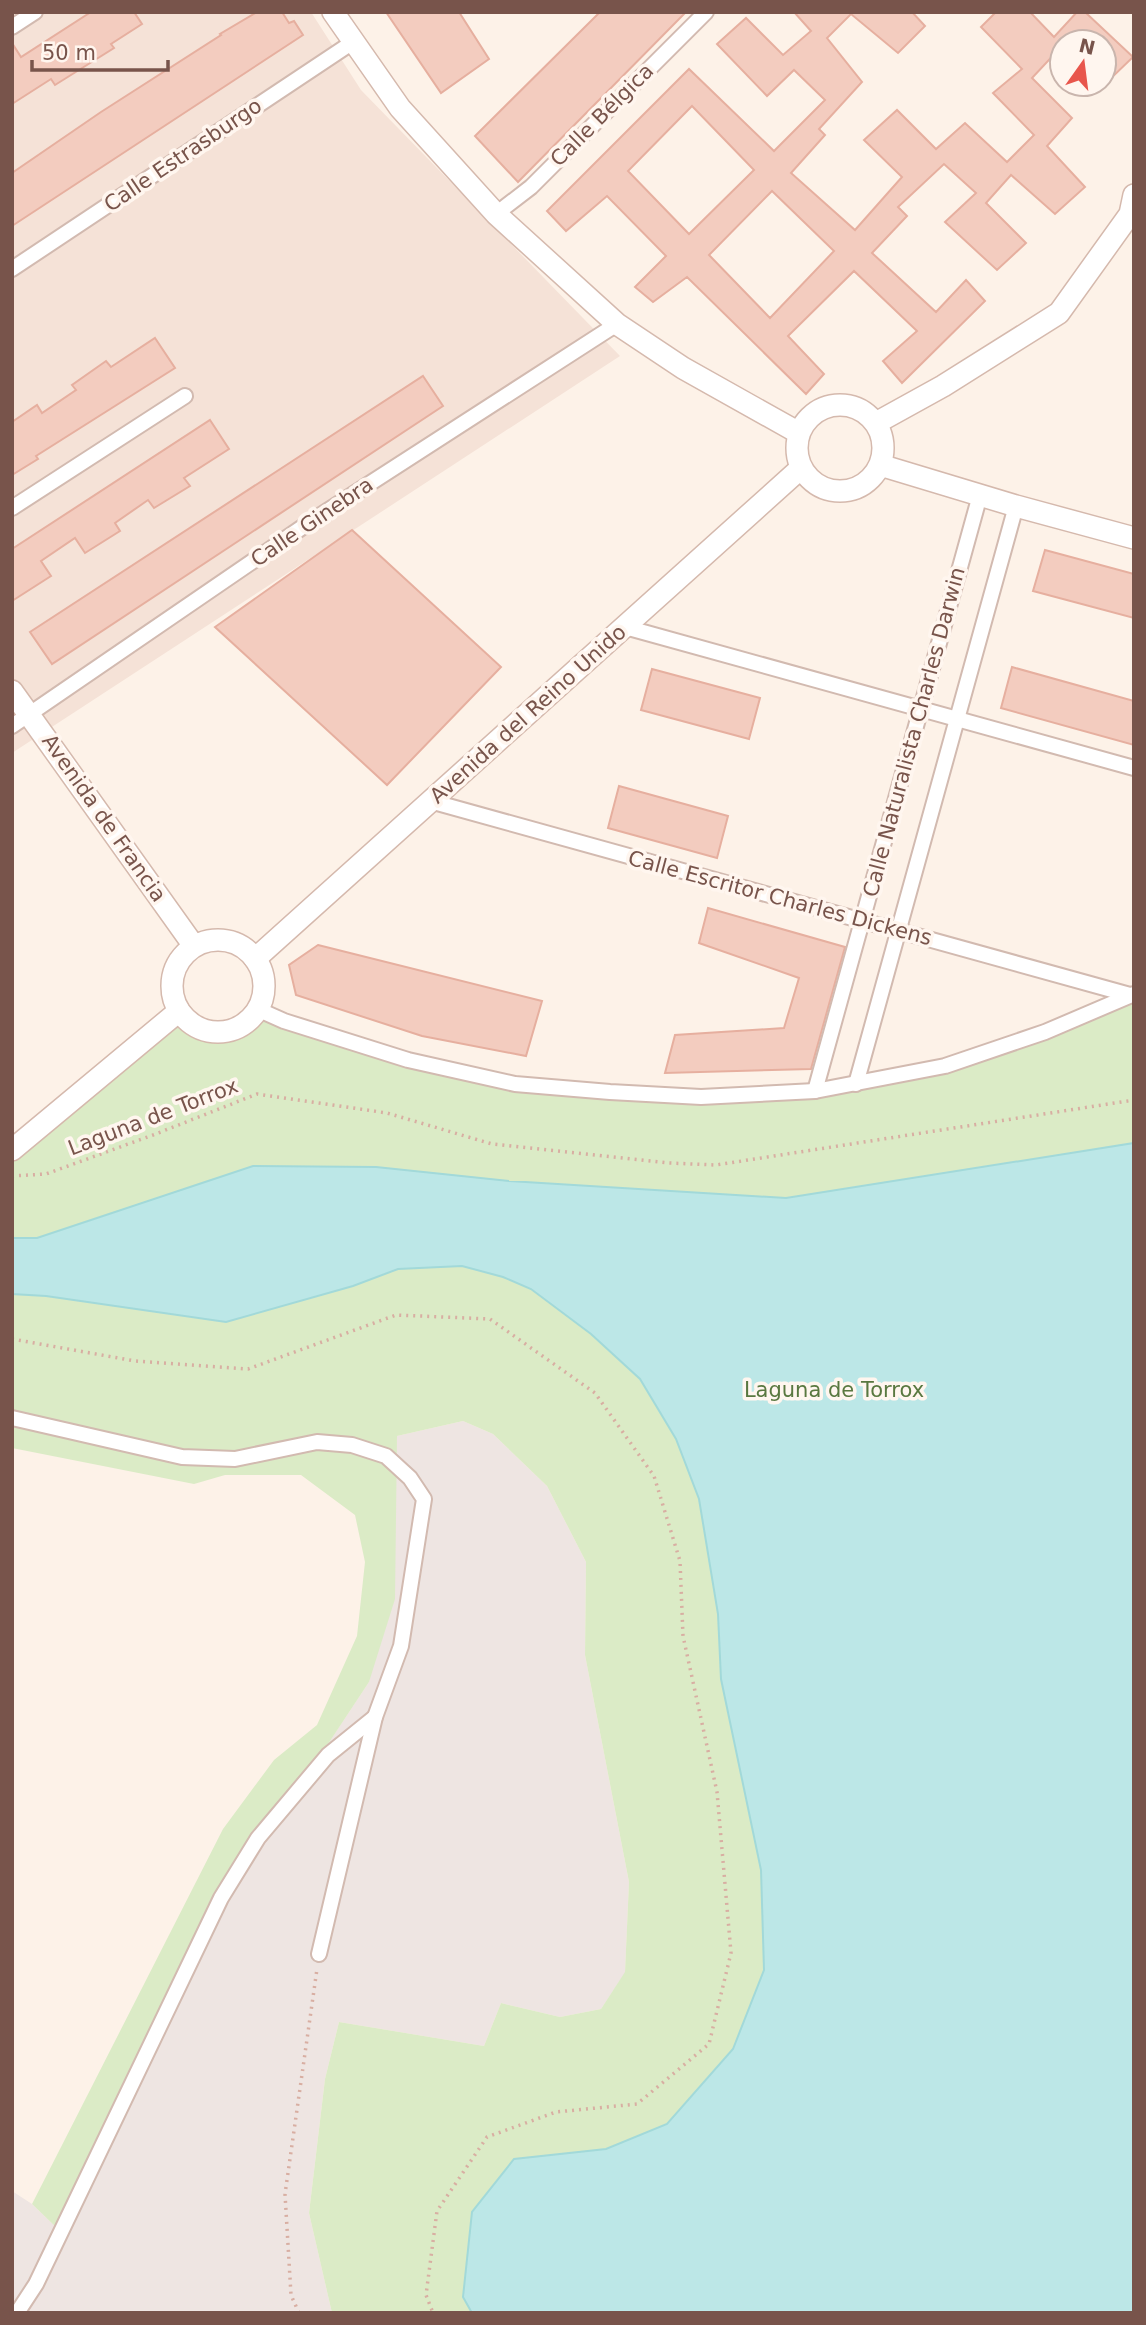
<svg xmlns="http://www.w3.org/2000/svg" width="1146" height="2325" viewBox="0 0 1146 2325" font-family="'DejaVu Sans',sans-serif">
  <style>
    .residential { fill: #f5e2d7 }
    .industrial { fill: #eee5e2 }
    .green { fill: #dbebc6 }
    .water { fill: #bce7e7; stroke: #a2d9d9; stroke-width: 2 }
    .building { fill: #f3ccbf; stroke: #e6af9f; stroke-width: 2; fill-rule: evenodd }
    .lines { fill: none; stroke-linecap: round; stroke-linejoin: round }
    .street-casing { stroke: #d2bab0; stroke-width: 18 }
    .secondary-casing { stroke: #d5b9ad; stroke-width: 24 }
    .path { stroke: #d8aea2; stroke-width: 3.5; stroke-dasharray: 2 5; stroke-linecap: butt }
    .street { stroke: #fff; stroke-width: 14 }
    .secondary { stroke: #fff; stroke-width: 21 }
    .labels { text-anchor: middle; dominant-baseline: central; stroke-width: 7; stroke-linejoin: round; paint-order: stroke }
    .street-label { font-size: 21px; fill: #78544b; stroke: #fff6ef }
    .park-label { font-size: 21px; fill: #597840; stroke: #fff6ef }
  </style>
  <rect width="100%" height="100%" fill="#fdf2e8"/>
  <path class="residential" d="M12,12H311L361,90L620,356L12,753Z"/>
  <path class="industrial" d="M463,1421L493,1434L547,1486L586,1562L585,1655L629,1882L625,1973L601,2009L560,2017L501,2003L484,2046L339,2022L325,2079L309,2213L332,2313H12V2191L32,2204L59,2230L203,1932L369,1682L397,1436Z"/>
  <path class="green" d="M1134,995V2313H332L309,2213L325,2079L339,2022L484,2046L501,2003L560,2017L601,2009L625,1972L629,1882L585,1655L586,1562L547,1486L493,1434L463,1421L397,1436L395,1599L369,1682L293,1797L245,1861L60,2231L32,2204L223,1829L274,1760L317,1725L357,1636L365,1562L355,1515L301,1475H225L194,1484L12,1448V1145L177,1013C208,1037 232,1028 262,1009L331,1041L516,1082L687,1095L812,1091L946,1063Z"/>
  <path class="water" d="M1134,1143V2313H472L463,2297L472,2212L514,2159L606,2149L667,2124L733,2049L764,1970L761,1870L721,1679L718,1614L699,1499L676,1439L640,1379L591,1334L531,1289L503,1277L462,1266L398,1269L353,1286L226,1322L46,1296L12,1294V1238H37L253,1166L376,1167L509,1181L786,1198Z"/>
  <g class="building">
    <path d="M91,12H134L142,24L111,44L114,48L55,85L51,79L12,104V43L21,57Z"/>
    <path d="M257,12H282L289,23L294,21L303,35L12,226V173L101,112L221,35L220,34Z"/>
    <path d="M386,12H459L489,59L441,93Z"/>
    <path d="M600,12H686L518,182L475,136Z"/>
    <path d="M794,12H912L925,26L898,53L851,14L827,38L862,82L819,129L825,135L791,173L855,230L902,177L864,140L897,110L936,149L965,123L1007,162L1034,135L993,93L1022,69L981,27L996,12H1030L1054,37L1077,12H1085L1133,57L1104,85V42H1059L1062,46L1032,78L1072,118L1047,146L1085,187L1055,214L1011,175L986,203L1026,243L997,270L945,222L976,193L944,164L898,207L907,216L872,253L936,312L966,280L985,301L902,383L883,361L917,331L854,271L788,336L824,374L806,394L687,277L653,302L635,287L666,256L607,196L566,231L547,211L689,69L774,151L825,100L794,70L767,96L717,44L746,18L783,55L811,31ZM692,106L754,170L689,234L628,171ZM772,191L834,251L770,318L709,255Z"/>
    <path d="M155,338L175,368L36,456L38,459L12,475V422L37,405L42,413L76,390L72,385L106,361L111,367Z"/>
    <path d="M423,376L443,406L52,664L30,632Z"/>
    <path d="M210,420L229,449L184,478L190,486L154,508L148,500L115,523L120,531L85,553L75,538L41,561L51,576L12,601V549Z"/>
    <path d="M352,530L501,667L387,785L215,627Z"/>
    <path d="M1045,550L1134,574V618L1033,591Z"/>
    <path d="M1012,667L1134,701V745L1001,708Z"/>
    <path d="M652,669L760,698L749,739L641,710Z"/>
    <path d="M619,786L728,816L717,858L608,828Z"/>
    <path d="M708,908L845,947L811,1069L665,1073L675,1035L784,1028L799,978L699,943Z"/>
    <path d="M318,945L542,1001L526,1056L422,1036L296,995L289,965Z"/>
  </g>
  <g class="lines">
    <defs>
      <g id="street">
        <path d="M12,27L35,12"/>
        <path d="M496,214L531,187L706,12"/>
        <path d="M12,269L353,42"/>
        <path d="M12,508L185,396"/>
        <path d="M625,627L1134,768"/>
        <path d="M12,726L307,524L617,324"/>
        <path d="M430,801L1130,995"/>
        <path d="M257,1009L284,1021L408,1060L515,1084L610,1092L701,1097L815,1091L945,1066L1045,1032L1134,994"/>
        <path d="M856,1084L1016,506"/>
        <path d="M815,1091L980,495"/>
        <path d="M12,1418L182,1457L235,1459L317,1442L352,1445L386,1456L410,1478L424,1499L401,1646L375,1717L319,1954"/>
        <path d="M17,2313L36,2284L221,1898L258,1838L328,1755L375,1717"/>
      </g>
      <g id="secondary">
        <path d="M333,12L400,108L496,214L617,324L683,368L799,433"/>
        <circle cx="840" cy="448" r="43"/>
        <path d="M876,423L943,386L1059,313L1130,214L1134,195"/>
        <path d="M880,465L1016,506L1134,538"/>
        <path d="M12,691L194,946"/>
        <circle cx="218" cy="986" r="46"/>
        <path d="M255,959L801,468"/>
        <path d="M12,1150L179,1011"/>
      </g>
    </defs>
    <use href="#street" class="street-casing"/>
    <use href="#secondary" class="secondary-casing"/>
    <g class="path">
      <path d="M12,1176L46,1174L153,1135L257,1094L387,1113L492,1144L669,1163L716,1165L1134,1100"/>
      <path d="M12,1339L135,1361L248,1369L396,1315L490,1319L595,1393L654,1476L680,1561L683,1636L717,1792L731,1953L709,2044L637,2104L556,2112L487,2137L437,2211L426,2295L433,2313"/>
      <path d="M299,2313L291,2295L285,2194L317,1969"/>
    </g>
    <use href="#street" class="street"/>
    <use href="#secondary" class="secondary"/>
  </g>
  <g class="labels">
    <g class="street-label">
      <text transform="translate(602 115) rotate(-45)">Calle Bélgica</text>
      <text transform="translate(183 155) rotate(-34)">Calle Estrasburgo</text>
      <text transform="translate(312 522) rotate(-34)">Calle Ginebra</text>
      <text transform="translate(528 714) rotate(-42)">Avenida del Reino Unido</text>
      <text transform="translate(914 732) rotate(-75)">Calle Naturalista Charles Darwin</text>
      <text transform="translate(104 818) rotate(55)">Avenida de Francia</text>
      <text transform="translate(780 898) rotate(15)">Calle Escritor Charles Dickens</text>
      <text transform="translate(153 1117) rotate(-21)">Laguna de Torrox</text>
    </g>
    <g class="park-label">
      <text x="834" y="1390">Laguna de Torrox</text>
    </g>
  </g>
  <rect width="1146" height="2325" fill="none" stroke="#78544b" stroke-width="28"/>
  <g transform="translate(1083 63) rotate(14)"><circle r="33" fill="#fff6ef" stroke="#c9b5ad" stroke-width="2"/>
  <path d="M0-5L12 26L0 18L-12 26Z" fill="#e8564c"/>
  <text y="-10" font-size="19" font-weight="bold" text-anchor="middle" fill="#78544b">N</text>
  </g>
  <path d="M32 60v10h136v-10" fill="none" stroke="#78544b" stroke-width="3.5"/>
  <text x="42" y="60" font-size="21" fill="#78544b" stroke="#fff6ef" stroke-width="5" paint-order="stroke">50 m</text>
</svg>
